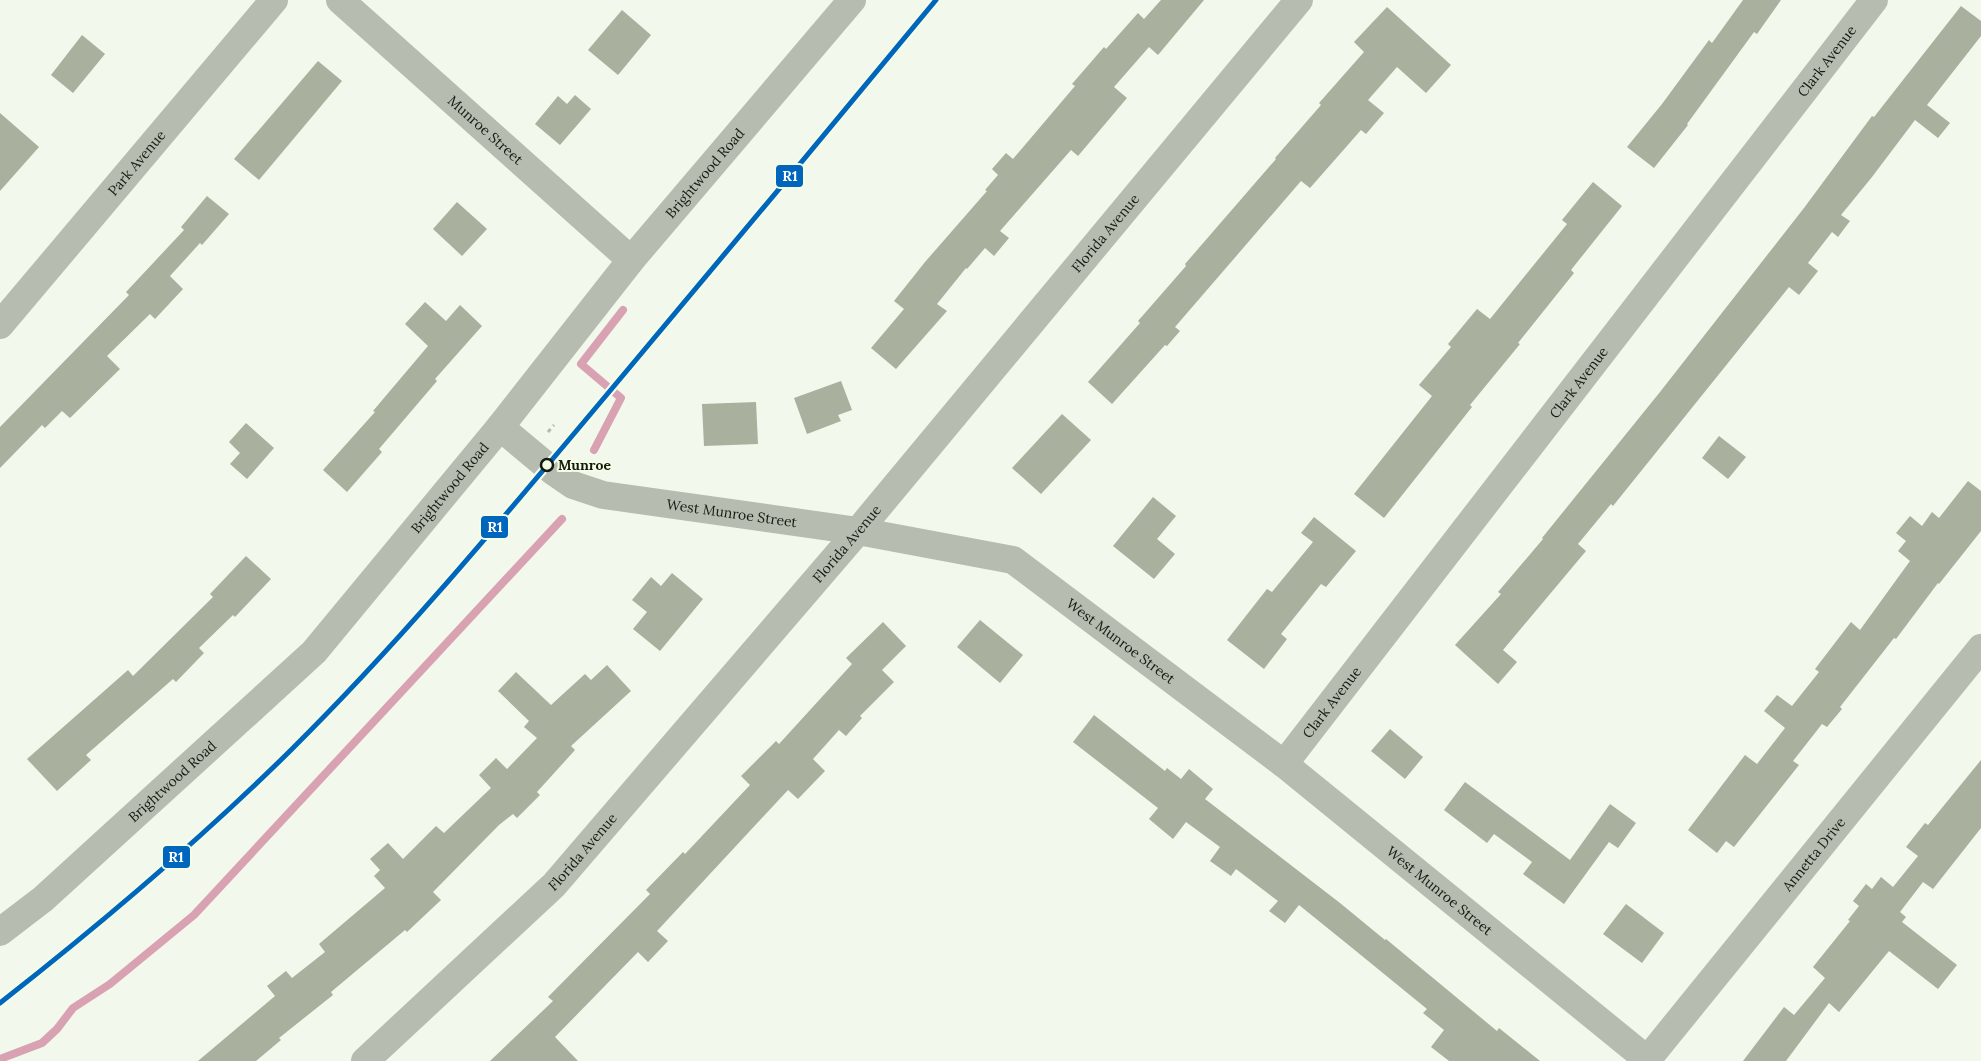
<svg xmlns="http://www.w3.org/2000/svg" width="1981" height="1061" viewBox="0 0 1981 1061" font-family="Lora,serif">
  <style>
    .lines { fill: none; stroke-linecap: round; stroke-linejoin: round }
    .stream { stroke: #d9a2b2; stroke-width: 8 }
    .building { fill: #a9b09d }
    .path { stroke: #b5b9af; stroke-width: 3; stroke-dasharray: 4 4; stroke-linecap: butt }
    .minor { stroke: #b6bcb0; stroke-width: 28 }
    .rail-1-casing { stroke: #f3fee5; stroke-width: 9 }
    .rail-1 { stroke: #0065bd; stroke-width: 5 }
    .stop-dot { fill: #f3fee5; stroke: #161a11; stroke-width: 2.5 }
    .labels { text-anchor: middle; dominant-baseline: central; stroke-width: 4; stroke-linejoin: round; paint-order: stroke }
    .street-label { font-size: 14px; fill: #161a11; stroke: #f3fee5 }
    .stop-label { font-size: 14px; font-weight: bold; fill: #161a11; stroke: #f3fee5; text-anchor: start }
    .line-badge { stroke: #f3fee5; stroke-width: 2 }
    .badge-label { font-size: 14px; text-anchor: middle; font-weight: bold; fill: #fff }
  </style>
  <rect width="100%" height="100%" fill="#f2f8eb"/>
  <g class="lines">
    <g class="stream">
      <path d="M594,450L621,398L581,364L623,310"/>
      <path d="M0,1059L42,1043L57,1029L73,1008L110,984L194,915L562,519"/>
    </g>
  </g>
  <g class="building">
    <path d="M1161,0H1204L1158,55L1149,47L1114,87L1127,98L1078,156L1071,150L1000,231L1009,238L994,256L985,248L967,269L966,268L937,304L947,311L896,369L871,348L904,309L894,301L925,262L987,191L985,190L998,175L992,169L1006,153L1013,159L1075,86L1072,84L1104,47L1106,49L1138,13L1144,19Z"/>
    <path d="M1743,0H1781L1757,34L1754,32L1687,124L1688,125L1654,168L1627,147L1662,104L1709,40L1712,43Z"/>
    <path d="M1961,6L1981,21V36L1927,105L1950,123L1938,138L1915,120L1872,177L1841,215L1850,221L1838,237L1832,232L1808,263L1818,271L1799,295L1789,287L1613,506L1611,504L1578,544L1586,551L1503,650L1517,662L1498,684L1455,645L1501,594L1498,592L1543,539L1542,538L1660,392L1804,208L1872,116L1874,117Z"/>
    <path d="M1387,7L1451,65L1426,93L1397,67L1368,100L1384,113L1366,134L1361,130L1310,188L1301,181L1175,327L1180,331L1167,346L1165,345L1112,404L1088,382L1140,323L1138,321L1186,266L1185,264L1276,159L1275,158L1321,105L1319,103L1364,52L1354,42Z"/>
    <path d="M622,10L651,35L618,75L588,50Z"/>
    <path d="M82,35L105,54L73,93L51,75Z"/>
    <path d="M318,61L342,81L259,180L234,159Z"/>
    <path d="M575,95L591,109L560,145L535,124L558,96L567,104Z"/>
    <path d="M0,113L39,147L0,191Z"/>
    <path d="M1593,182L1622,206L1571,270L1574,273L1518,343L1520,344L1470,405L1472,407L1384,518L1354,494L1432,396L1419,385L1451,347L1448,344L1477,309L1490,319L1567,224L1562,220Z"/>
    <path d="M207,196L229,214L202,245L200,243L170,276L183,289L155,319L150,314L107,356L120,369L70,418L62,411L45,428L42,425L0,468V427L129,295L126,292L184,230L181,227Z"/>
    <path d="M457,202L487,229L462,256L433,229Z"/>
    <path d="M425,302L446,321L460,305L482,326L435,379L437,381L379,449L382,452L347,492L323,470L375,412L373,411L428,346L405,324Z"/>
    <path d="M841,381L852,410L838,415L841,421L807,434L794,398Z"/>
    <path d="M756,402L758,444L704,446L702,404Z"/>
    <path d="M1062,414L1091,440L1041,494L1012,468Z"/>
    <path d="M246,423L274,448L247,479L230,464L240,453L229,442Z"/>
    <path d="M1719,436L1746,457L1728,479L1702,458Z"/>
    <path d="M1968,481L1981,491V531L1939,584L1938,583L1896,639L1894,638L1840,707L1842,709L1827,727L1822,724L1793,761L1799,765L1734,847L1726,841L1717,853L1688,830L1745,755L1757,764L1785,728L1764,711L1777,695L1792,706L1819,672L1815,669L1851,622L1860,630L1910,561L1898,551L1906,541L1896,533L1910,516L1922,526L1932,512L1939,518Z"/>
    <path d="M1153,497L1176,516L1157,539L1175,554L1154,579L1113,546Z"/>
    <path d="M1314,517L1356,551L1326,587L1321,584L1281,634L1287,639L1264,669L1227,640L1267,589L1272,592L1313,542L1301,533Z"/>
    <path d="M246,556L271,579L235,617L233,615L199,648L204,653L176,682L173,679L86,755L91,760L57,791L27,759L128,670L133,676L213,597L210,594Z"/>
    <path d="M672,573L703,599L660,651L633,629L647,612L632,600L651,577L661,586Z"/>
    <path d="M980,620L1023,655L1000,683L957,647Z"/>
    <path d="M883,622L906,646L882,670L894,682L860,716L862,718L846,736L839,730L813,759L825,771L798,799L788,790L657,931L668,941L648,962L638,952L555,1037L578,1061H490L553,1001L548,997L650,894L646,890L683,852L685,854L750,785L741,776L776,741L779,744L852,664L846,658Z"/>
    <path d="M607,665L631,691L571,746L575,750L537,792L540,795L517,818L513,814L499,825L433,892L441,900L407,932L405,930L331,992L333,995L279,1038L281,1040L256,1061H198L275,996L267,986L286,971L292,978L325,952L319,944L385,888L374,876L380,870L370,859L388,843L403,859L436,826L444,833L491,788L479,775L496,758L507,769L537,738L524,727L529,721L498,691L516,672L551,705L585,674L591,680Z"/>
    <path d="M1094,715L1165,771L1167,768L1181,779L1189,769L1213,789L1205,799L1340,903L1385,940L1386,939L1497,1031L1499,1028L1540,1061H1449L1431,1047L1444,1030L1423,1013L1427,1009L1351,947L1299,905L1285,923L1269,911L1278,901L1236,869L1231,876L1210,861L1220,847L1186,822L1173,839L1149,819L1158,808L1073,742Z"/>
    <path d="M1390,729L1423,757L1405,779L1371,751Z"/>
    <path d="M1981,760V828L1933,889L1923,882L1900,912L1906,917L1902,922L1957,965L1938,989L1889,951L1839,1012L1829,1003L1786,1061H1743L1784,1007L1794,1015L1825,978L1813,967L1850,921L1848,920L1859,906L1853,901L1866,884L1872,889L1881,877L1893,887L1918,856L1906,847L1925,823L1928,825Z"/>
    <path d="M1465,782L1570,860L1610,804L1636,823L1618,848L1609,842L1564,904L1523,874L1532,862L1494,834L1487,843L1444,810Z"/>
    <path d="M1626,904L1664,933L1642,963L1603,934Z"/>
  </g>
  <g class="lines">
    <path class="path" d="M548,432L554,425"/>
    <g class="minor">
      <path id="s1" d="M340,0L631,260"/>
      <path id="s2" d="M0,325L274,0"/>
      <path id="s3" d="M500,427L554,472L573,485L603,495L858,531L1013,560L1284,764L1649,1061"/>
      <path id="s4" d="M1284,764L1874,0"/>
      <path id="s5" d="M0,932L43,899L314,652L500,427L631,260L852,0"/>
      <path id="s6" d="M1647,1060L1981,648"/>
      <path id="s7" d="M365,1061L554,885L858,531L1299,0"/>
    </g>
    <defs>
      <path id="rail-1" d="M0,1003C102,923 200,840 292,749C403,639 503,518 604,398C715,266 826,133 936,0"/>
    </defs>
    <use href="#rail-1" class="rail-1-casing"/>
    <use href="#rail-1" class="rail-1"/>
  </g>
  <circle class="stop-dot" cx="547" cy="465" r="6"/>
  <g class="labels">
    <g class="street-label">
      <text stroke="none"><textPath href="#s4" startOffset="888">Clark Avenue</textPath></text>
      <text stroke="none"><textPath href="#s1" startOffset="195">Munroe Street</textPath></text>
      <text stroke="none"><textPath href="#s2" startOffset="212">Park Avenue</textPath></text>
      <text stroke="none"><textPath href="#s5" startOffset="1039">Brightwood Road</textPath></text>
      <text stroke="none"><textPath href="#s7" startOffset="1112">Florida Avenue</textPath></text>
      <text stroke="none"><textPath href="#s4" startOffset="482">Clark Avenue</textPath></text>
      <text stroke="none"><textPath href="#s5" startOffset="634">Brightwood Road</textPath></text>
      <text stroke="none"><textPath href="#s3" startOffset="255">West Munroe Street</textPath></text>
      <text stroke="none"><textPath href="#s7" startOffset="708">Florida Avenue</textPath></text>
      <text stroke="none"><textPath href="#s3" startOffset="675">West Munroe Street</textPath></text>
      <text stroke="none"><textPath href="#s4" startOffset="78">Clark Avenue</textPath></text>
      <text stroke="none"><textPath href="#s5" startOffset="229">Brightwood Road</textPath></text>
      <text stroke="none"><textPath href="#s7" startOffset="302">Florida Avenue</textPath></text>
      <text stroke="none"><textPath href="#s6" startOffset="265">Annetta Drive</textPath></text>
      <text stroke="none"><textPath href="#s3" startOffset="1080">West Munroe Street</textPath></text>
    </g>
    <g class="stop-label">
      <text x="558" y="465">Munroe</text>
    </g>
  </g>
  <g class="line-badge">
    <rect x="775" y="164" width="29" height="24" rx="5" fill="#0065bd"/>
    <rect x="480" y="515" width="29" height="24" rx="5" fill="#0065bd"/>
    <rect x="162" y="845" width="29" height="24" rx="5" fill="#0065bd"/>
  </g>
  <g class="badge-label">
    <text x="790" y="181">R1</text>
    <text x="495" y="532">R1</text>
    <text x="176" y="862">R1</text>
  </g>
</svg>
